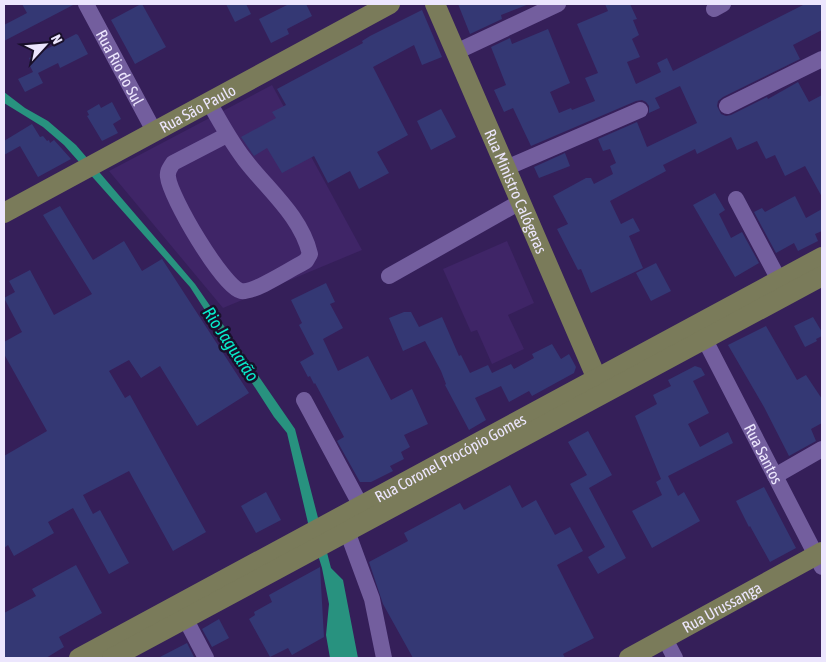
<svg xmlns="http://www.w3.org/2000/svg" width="826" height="662" viewBox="0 0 826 662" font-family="'Asap Condensed',sans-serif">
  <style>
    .built { fill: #3f2567 }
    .water { fill: #28927f }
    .building { fill: #343874 }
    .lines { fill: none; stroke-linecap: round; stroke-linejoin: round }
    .minor { stroke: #735e9e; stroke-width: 16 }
    .major { stroke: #7a7b5a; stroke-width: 20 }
    .labels { text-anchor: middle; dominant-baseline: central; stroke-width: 5; stroke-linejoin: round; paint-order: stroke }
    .street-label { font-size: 16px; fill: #ece6fd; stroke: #19102a }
    .water-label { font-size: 18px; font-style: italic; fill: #08eccb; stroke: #19102a }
  </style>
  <rect width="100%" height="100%" fill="#351f59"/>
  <g class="built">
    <path d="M272,85L362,250L223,308L109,171Z"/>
    <path d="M507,241L534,303L508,315L524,349L492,364L477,330L471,332L443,269Z"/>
  </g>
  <path class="water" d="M4,92L25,108L48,121L76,145L195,284L295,429L331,568L343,580L358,658H330L326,635L329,604L322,568L308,523L287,433L274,417L190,287L64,145L43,127L4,103Z"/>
  <g class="building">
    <path d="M22,4H75L4,41V25L27,13Z"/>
    <path d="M141,4H142L166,47L135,64L111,20Z"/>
    <path d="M226,4H246L251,14L235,22Z"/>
    <path d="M289,4H306L312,16L287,29L289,34L271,43L259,19Z"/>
    <path d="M458,4H529L501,15L502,19L470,34Z"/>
    <path d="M605,4H630L637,19L633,20L639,35L632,39L640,57L627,62L636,84L661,72L657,63L667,58L673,71L805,4H822V30L793,45L800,59L723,97L718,101L717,106L721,114L726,116L731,115L767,97L768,99L798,82L809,102L822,95V197L805,166L785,176L775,155L766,159L757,141L737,150L731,137L697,154L695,149L663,165L666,171L610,201L621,224L633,218L640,231L629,236L643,268L591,293L581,269L578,270L557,229L568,224L553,196L586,178H591L594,184L613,174L610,166L616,163L610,149L603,151L598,139L637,122L647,147L697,123L680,86L655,98L660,108L649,113V106L646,102L642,100L636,101L531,146L513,108L504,112L494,90L506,85L491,47L510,38L512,44L548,29L570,83L550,92L559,113L571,108L572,110L595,101L585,78L598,73L577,24L608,11Z"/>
    <path d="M422,10L442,57L422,65L414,45L373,67L408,135L377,152L389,173L359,189L350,171L328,183L314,156L282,173L267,148L254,156L241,137L276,118L272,112L286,105L277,89L363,43L362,41L370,36Z"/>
    <path d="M76,34L78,35L88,54L60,68L58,63L38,73L43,83L25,92L18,79L33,72L29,64L31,62L29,58Z"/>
    <path d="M112,102L121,119L113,124L118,133L102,141L87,116L89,115L87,111L99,104L101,108Z"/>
    <path d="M441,109L456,137L431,150L417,121Z"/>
    <path d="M32,124L40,137L43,136L47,141L49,140L50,143L54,140L71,159L38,177L20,146L4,155V141Z"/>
    <path d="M565,153L570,166L539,178L534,167Z"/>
    <path d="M715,193L725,210L719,214L731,238L742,232L759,263L735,277L693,205Z"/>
    <path d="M795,196L806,218L822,209V231L815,234L818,241L798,251L794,243L776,253L754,212L762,208L765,212Z"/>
    <path d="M60,206L93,260L124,241L142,271L162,259L249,393L197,426L160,366L141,378L129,360L109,371L125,398L130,395L206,532L173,551L129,471L83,495L93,514L100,510L129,563L109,574L73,508L48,522L54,533L14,556L8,545L4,548V456L47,431L4,354V342L22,332L4,298L15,292L9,281L30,270L54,315L92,294L43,215Z"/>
    <path d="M656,263L671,291L651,301L636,273Z"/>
    <path d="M326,283L335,302L330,304L343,328L323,339L338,371L368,356L391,400L412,389L428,424L404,435L410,447L401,452L404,459L390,466L393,471L371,482H360L337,441L344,437L343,435L315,383L314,384L310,376L308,377L300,362L314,354L299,325L302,323L291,300Z"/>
    <path d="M404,312H411L419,327L442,317L459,356L461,355L470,373L488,365L492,373L511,364L514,369L534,358L532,354L552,344L561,359L569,354L576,367L574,373L532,396L529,391L509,402L501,386L475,398L486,420L469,430L445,385L446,384L441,371L425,341L403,351L389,318Z"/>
    <path d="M813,317L822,332V336L816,339L817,341L805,347L794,326Z"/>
    <path d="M766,326L797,380L806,375L822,399V423L811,429L816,441L789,456L764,407L728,345Z"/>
    <path d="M695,366L701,368L705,375L693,381L709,413L688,424L700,447L728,432L733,443L668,476L678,496L684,492L700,521L652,548L632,511L662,495L656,482L661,479L635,416L657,404L653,395L671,386L668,380Z"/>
    <path d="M588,431L612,475L589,488L626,558L598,574L588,557L605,547L570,484L587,475L568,442Z"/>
    <path d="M510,485L522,508L536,500L555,535L570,527L583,551L557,565L594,638L563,654L565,658H413L383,604L369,562L408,541L404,533L460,503L464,510Z"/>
    <path d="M764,487L796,548L770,562L750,526L749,527L736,501Z"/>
    <path d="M266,492L281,520L256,533L241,506Z"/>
    <path d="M76,565L102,613L59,637L64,647L46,658H4V613L36,596L32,589Z"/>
    <path d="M320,567L324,637L292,655L288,648L270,657L249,619L255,615L254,612L272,602L269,595Z"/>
    <path d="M219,619L229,638L212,647L202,629Z"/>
    <path d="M187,643L194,657L192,658H158Z"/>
  </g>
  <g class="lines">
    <g class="minor">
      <path id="s1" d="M86,4L154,131"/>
      <path d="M714,9L723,4"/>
      <path d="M456,52L558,4"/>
      <path d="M209,102C220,122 231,142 245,160C268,190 301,216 310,254L306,261C294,267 253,294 241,291C223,287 170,197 168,177C167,171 170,168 173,163L227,135"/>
      <path d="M727,106L822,59"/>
      <path d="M506,168L640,110"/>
      <path d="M736,199L779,280"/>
      <path d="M389,276L520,202"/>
      <path id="s2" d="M705,340L822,567"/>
      <path d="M304,400L361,506"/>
      <path d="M775,476L822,449"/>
      <path d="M347,531L372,599L384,658"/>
      <path d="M185,618L206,658"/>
      <path d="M665,639L675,658"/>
    </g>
    <g class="major">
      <path id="s3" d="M435,4L597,379"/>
      <path id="s4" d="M4,213L390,4"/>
      <path id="s5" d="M79,658L822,257"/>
      <path d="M112,658L822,276"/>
      <path id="s6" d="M629,658L822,552"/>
    </g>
  </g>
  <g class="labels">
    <g class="street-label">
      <text stroke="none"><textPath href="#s1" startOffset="72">Rua Rio do Sul</textPath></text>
      <text stroke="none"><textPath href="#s4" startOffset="220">Rua São Paulo</textPath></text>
      <text stroke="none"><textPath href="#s3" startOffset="204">Rua Ministro Calógeras</textPath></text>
      <text stroke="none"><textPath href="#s2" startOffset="128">Rua Santos</textPath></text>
      <text stroke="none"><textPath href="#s5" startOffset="422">Rua Coronel Procópio Gomes</textPath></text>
      <text stroke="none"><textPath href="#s6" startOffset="106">Rua Urussanga</textPath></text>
    </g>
    <g class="water-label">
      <text transform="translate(231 344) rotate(56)">Rio Jaguarão</text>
    </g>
  </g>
  <rect width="826" height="662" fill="none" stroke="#ece6fd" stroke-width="10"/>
  <g transform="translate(45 45) rotate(64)" stroke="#19102a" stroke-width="4" paint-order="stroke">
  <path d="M0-4L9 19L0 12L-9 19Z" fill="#ece6fd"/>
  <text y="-8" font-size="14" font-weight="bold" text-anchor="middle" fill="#ece6fd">N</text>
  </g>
</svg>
